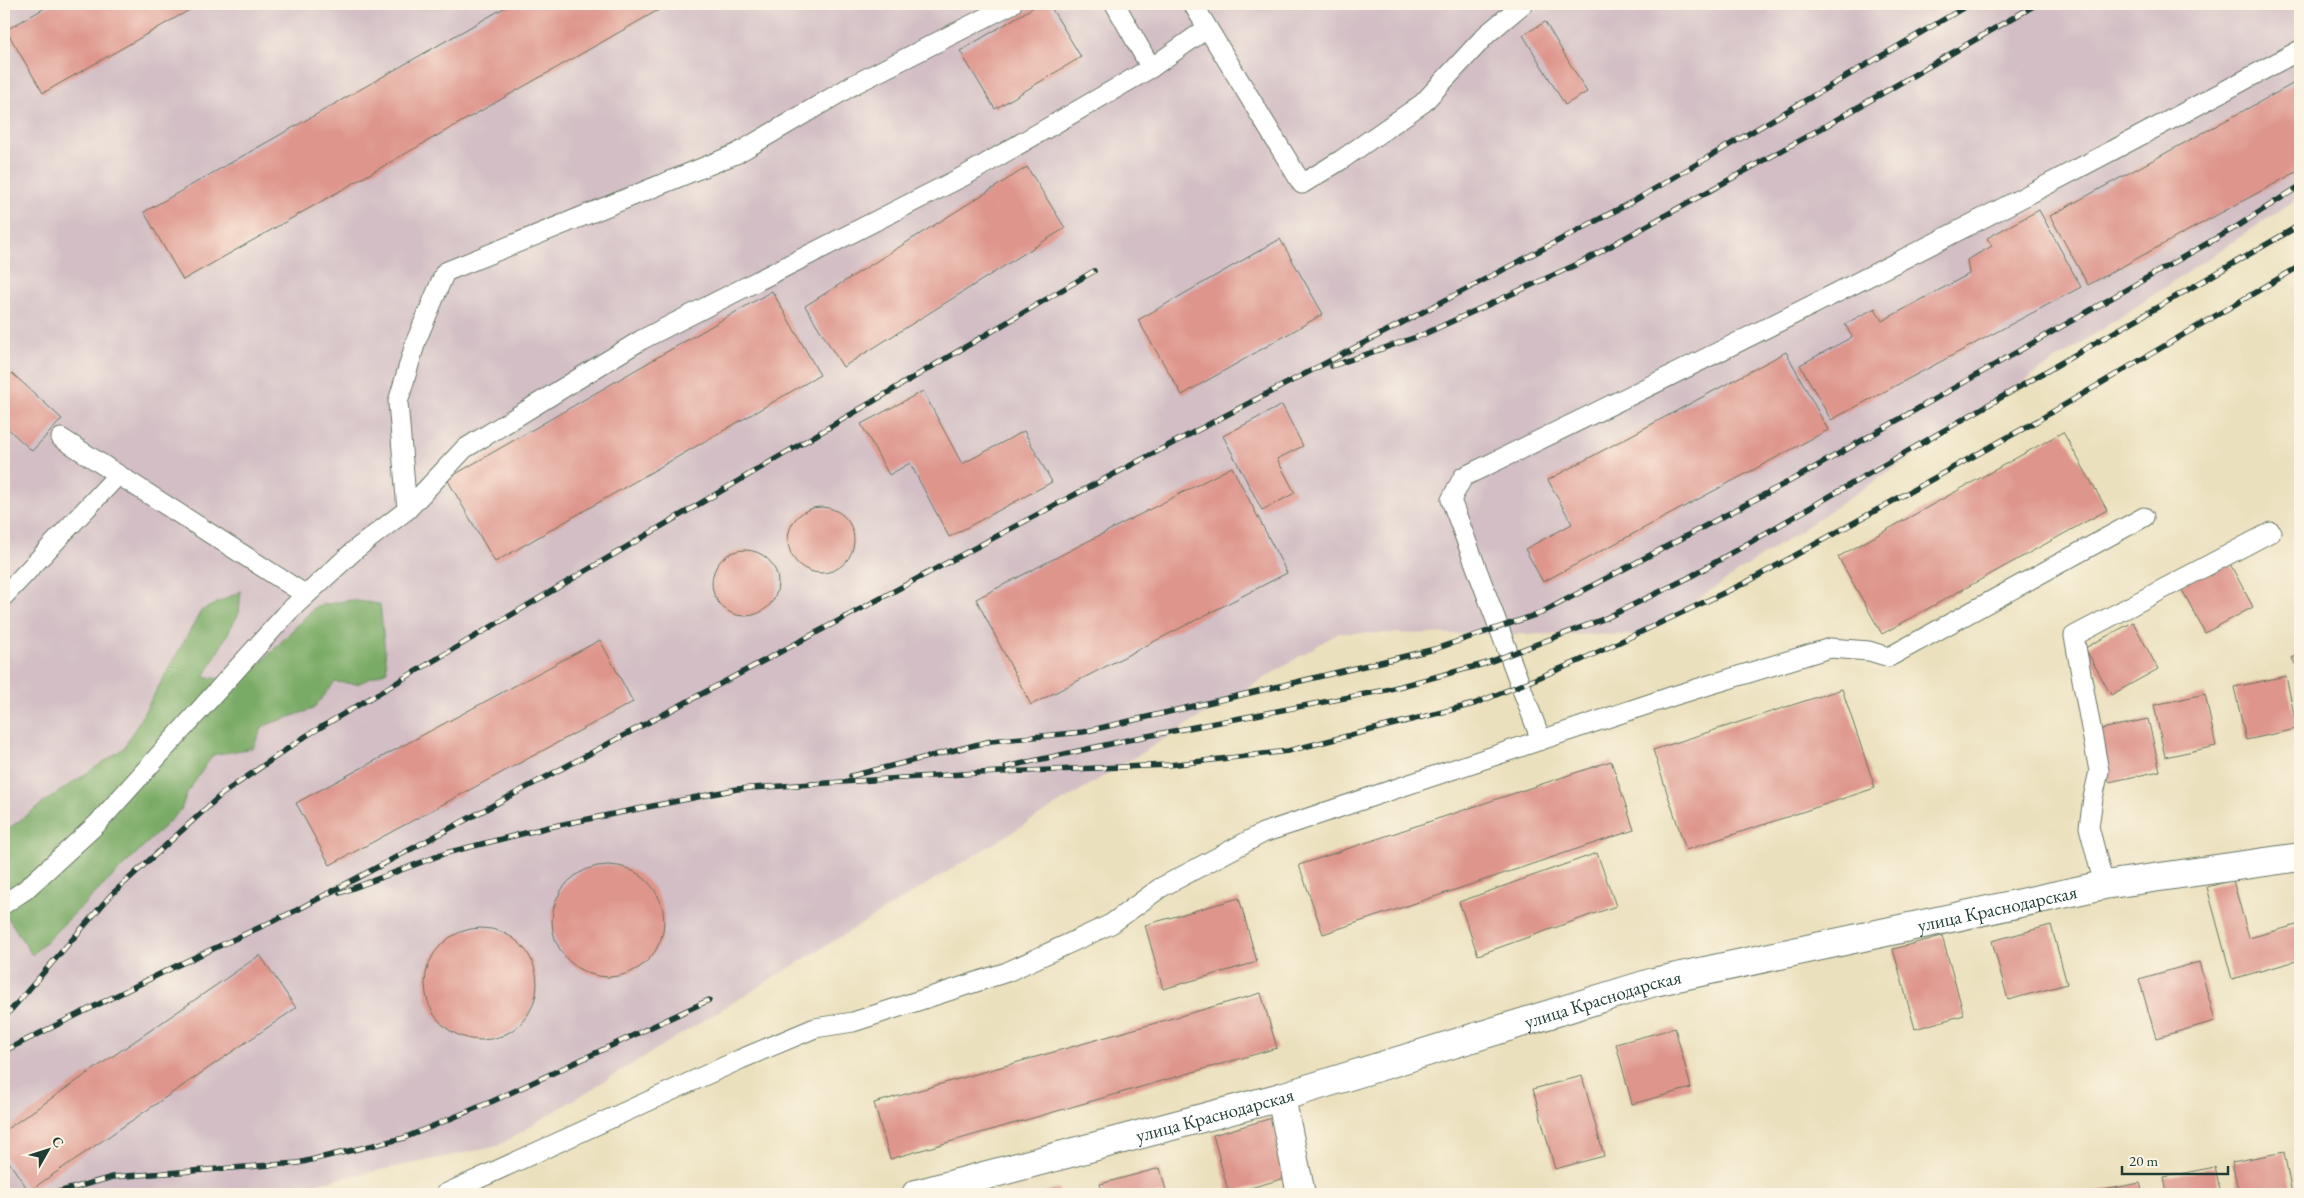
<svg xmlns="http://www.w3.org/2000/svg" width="2304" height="1198" viewBox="0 0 2304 1198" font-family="'EB Garamond',serif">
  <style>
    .industrial { fill: #d2bec4 }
    .forest { fill: #7aab66; stroke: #4c744d }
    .building { fill: #de958c }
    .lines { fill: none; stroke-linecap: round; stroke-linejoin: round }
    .lane-casing { stroke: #667664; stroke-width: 21 }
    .street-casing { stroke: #667664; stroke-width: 30 }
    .lane { stroke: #fff; stroke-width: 19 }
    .street { stroke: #fff; stroke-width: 28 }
    .rail-casing { stroke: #1f3d34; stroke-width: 5.5 }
    .rail { stroke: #fcf5e5; stroke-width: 4; stroke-dasharray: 11; stroke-linecap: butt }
    .labels { text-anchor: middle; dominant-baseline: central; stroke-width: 4; stroke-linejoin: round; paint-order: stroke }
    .street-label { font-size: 19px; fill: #1f3d34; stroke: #fcf5e5 }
  </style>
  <rect width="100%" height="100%" fill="#fcf5e5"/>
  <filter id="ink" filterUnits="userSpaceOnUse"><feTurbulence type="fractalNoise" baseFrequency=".02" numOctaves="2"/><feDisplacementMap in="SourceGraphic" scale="10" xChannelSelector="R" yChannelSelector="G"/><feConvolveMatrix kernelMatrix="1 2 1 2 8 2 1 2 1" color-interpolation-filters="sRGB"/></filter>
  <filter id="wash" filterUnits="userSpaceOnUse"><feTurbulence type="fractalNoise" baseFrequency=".0096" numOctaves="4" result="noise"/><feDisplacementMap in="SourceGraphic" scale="20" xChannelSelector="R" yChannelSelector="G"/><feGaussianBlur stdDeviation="1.12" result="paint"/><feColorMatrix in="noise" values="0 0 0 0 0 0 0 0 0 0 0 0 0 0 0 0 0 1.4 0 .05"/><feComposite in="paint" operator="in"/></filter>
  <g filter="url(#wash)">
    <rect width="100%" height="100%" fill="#ebe0bd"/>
    <path class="industrial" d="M4,4H2300V197L1644,635L1338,633L498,1146L263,1194H4Z"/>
    <path class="forest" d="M241,591L239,613L204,677L243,681L316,606L351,600L380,604L387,671L357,684L335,682L313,709L263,726L253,748L213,755L187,793L181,810L32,955L8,918L4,921V832L47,800L124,748L201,611Z"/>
    <g id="blocks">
      <g class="building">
        <path d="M52,4H200L43,93L6,30Z"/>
        <path d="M511,4H669L183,280L144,212Z"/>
        <path d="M1039,4H1049L1081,57L995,109L960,51Z"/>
        <path d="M1545,22L1587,92L1565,105L1523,35Z"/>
        <path d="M2300,80V170L2088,285L2050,216Z"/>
        <path d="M1027,167L1065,228L843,367L805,306Z"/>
        <path d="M2039,210L2081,287L1831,420L1800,365L1852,337L1845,324L1875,308L1882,321L1969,274L1967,260L1992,246L1987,238Z"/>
        <path d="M1280,239L1323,314L1182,395L1138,320Z"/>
        <path d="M772,291L820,375L495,562L447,479Z"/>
        <path d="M1786,352L1828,430L1543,582L1525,549L1572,524L1548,480Z"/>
        <path d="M12,373L62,419L32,451L4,425V381Z"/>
        <path d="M923,391L962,464L1024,431L1052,482L949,537L910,463L889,475L861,424Z"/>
        <path d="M1282,405L1303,446L1277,459L1295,493L1262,510L1223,436Z"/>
        <path d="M2063,432L2107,510L1882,634L1838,557Z"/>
        <path d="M1232,467L1287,573L1031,705L976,599Z"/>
        <circle cx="821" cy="540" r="33"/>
        <circle cx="745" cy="583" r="33"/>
        <path d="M2228,560L2253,607L2205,633L2180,586Z"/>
        <path d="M2133,622L2158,669L2111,695L2085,648Z"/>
        <path d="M600,640L633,702L330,865L296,803Z"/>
        <path d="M2300,654V674L2292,658Z"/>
        <path d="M2286,676L2297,729L2246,740L2234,687Z"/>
        <path d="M1842,689L1875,788L1686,850L1653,750Z"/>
        <path d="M2205,694L2216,746L2165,757L2154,705Z"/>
        <path d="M2148,719L2160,771L2109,782L2097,730Z"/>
        <path d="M1611,761L1634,830L1323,934L1299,865Z"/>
        <path d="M1597,853L1616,906L1478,955L1459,902Z"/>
        <circle cx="608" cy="921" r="56"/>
        <path d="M2233,880L2249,938L2300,924V960L2232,979L2207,887Z"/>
        <path d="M1239,898L1257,962L1163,989L1145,925Z"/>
        <path d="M2051,925L2067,984L2008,1000L1992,941Z"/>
        <circle cx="481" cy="984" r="56"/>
        <path d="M1942,936L1964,1015L1915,1029L1893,949Z"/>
        <path d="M260,955L296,1008L29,1191L4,1155V1131Z"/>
        <path d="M2199,962L2215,1021L2156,1038L2139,979Z"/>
        <path d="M1261,993L1277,1048L890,1159L874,1103Z"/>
        <path d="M1675,1028L1691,1088L1632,1104L1616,1044Z"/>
        <path d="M1582,1076L1604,1156L1555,1169L1533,1089Z"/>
        <path d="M1272,1118L1289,1177L1229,1194L1213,1135Z"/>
        <path d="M2284,1152L2292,1194H2239L2232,1162Z"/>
        <path d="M2215,1167L2221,1194H2167L2164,1177Z"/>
        <path d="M1160,1168L1167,1194H1103L1100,1184Z"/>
        <path d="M2140,1183L2143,1194H2087V1193Z"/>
        <path d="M1058,1188L1060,1194H1038Z"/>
      </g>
    </g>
  </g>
  <g filter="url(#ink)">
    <use href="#blocks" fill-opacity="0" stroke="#667664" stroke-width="1"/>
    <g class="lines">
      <defs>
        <g id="lane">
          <path d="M1115,4L1151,68L1206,29"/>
          <path d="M1193,4L1302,184L1341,160L1423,103L1487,34L1523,4"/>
          <path d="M61,438L306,595"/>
          <path d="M407,510L464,449L641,340L966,175L1151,68"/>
          <path d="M4,596L118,475"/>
          <path d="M1541,740L1451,500L1463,477C1745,341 2025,200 2300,50"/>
          <path d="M2104,885L2089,827L2093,798L2099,771L2074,636L2271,532"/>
          <path d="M4,904L25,890L97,824L289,611L356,549L407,510L398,402L416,341L445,272L736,154L853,85L1012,4"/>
          <path d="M445,1194L741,1059L815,1028L853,1022L1007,972L1111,924L1160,888L1263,833L1673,696L1830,648L1869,651L1889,657L2144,517"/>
        </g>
        <g id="street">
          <path d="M1281,1097L1301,1194"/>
          <path id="s1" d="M916,1194L1281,1097L1654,982L2104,885L2300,857"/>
        </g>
      </defs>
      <use href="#lane" class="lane-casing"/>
      <use href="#street" class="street-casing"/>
      <use href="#lane" class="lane"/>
      <use href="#street" class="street"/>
      <defs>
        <g id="rail">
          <path d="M1332,366L1422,335L1582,262L1829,124L2037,4"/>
          <path d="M1006,767L1137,738L1386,690L1484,664L1606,618L1688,578L2300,225"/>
          <path d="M851,776L991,741L1083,732L1284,685L1435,649L1541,613L1805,473L2236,227L2300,186"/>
          <path d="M340,893L446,853L549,827L737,789L978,773L1169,765L1288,751L1474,704L1579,661L1747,582L2037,421L2300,266"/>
          <path d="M4,1018L111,895L222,794L306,736L1094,271"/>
          <path d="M4,1051L176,966L297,910L1059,503L1632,202L1970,4"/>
          <path d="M51,1194L113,1177L298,1163L404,1138L493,1101L709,1000"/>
        </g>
      </defs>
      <use href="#rail" class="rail-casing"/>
      <use href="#rail" class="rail"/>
    </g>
  </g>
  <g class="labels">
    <g class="street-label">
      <text stroke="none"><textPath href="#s1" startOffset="1119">улица Краснодарская</textPath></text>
      <text stroke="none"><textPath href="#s1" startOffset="714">улица Краснодарская</textPath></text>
      <text stroke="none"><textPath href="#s1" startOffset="309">улица Краснодарская</textPath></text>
    </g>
  </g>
  <rect width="2304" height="1198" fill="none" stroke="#fcf5e5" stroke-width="20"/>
  <g transform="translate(48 1150) rotate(51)" stroke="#fcf5e5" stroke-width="4" paint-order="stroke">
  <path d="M0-4L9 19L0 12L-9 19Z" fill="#1f3d34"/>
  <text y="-8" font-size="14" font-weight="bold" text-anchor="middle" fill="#1f3d34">С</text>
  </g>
  <path d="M2122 1166v8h106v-8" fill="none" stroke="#1f3d34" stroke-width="2.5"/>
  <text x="2129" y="1166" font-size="15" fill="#1f3d34" stroke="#fcf5e5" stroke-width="4" paint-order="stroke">20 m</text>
</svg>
